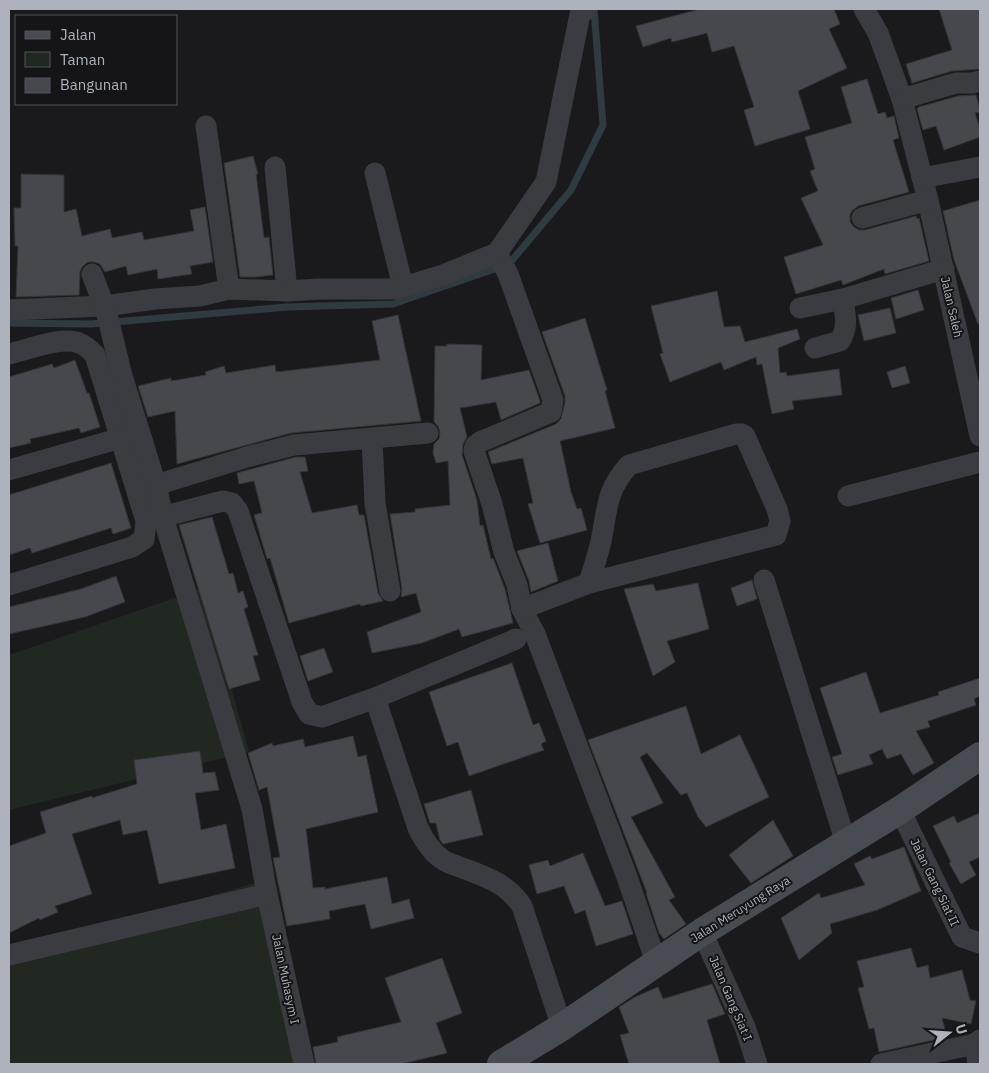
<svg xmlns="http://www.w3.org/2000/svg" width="989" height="1073" viewBox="0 0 989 1073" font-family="'IBM Plex Sans',sans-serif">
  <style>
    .green { fill: #202821 }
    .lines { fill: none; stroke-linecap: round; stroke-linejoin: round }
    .stream { stroke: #303a41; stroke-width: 7 }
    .building { fill: #47484d; stroke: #343439 }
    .minor { stroke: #3b3c42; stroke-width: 21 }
    .secondary { stroke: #494b52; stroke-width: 28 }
    .labels { text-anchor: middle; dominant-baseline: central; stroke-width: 4; stroke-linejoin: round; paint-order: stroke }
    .street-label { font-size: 12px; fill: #adb2bc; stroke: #151518 }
  </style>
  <rect width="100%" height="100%" fill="#1a1a1d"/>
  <g class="green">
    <path d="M204,588L249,752L9,810V655Z"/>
    <path d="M271,878L313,1064H9V955Z"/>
  </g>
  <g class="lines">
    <path class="stream" d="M9,323L91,324L287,307L393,304L509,264L571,190L603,125L594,9"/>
  </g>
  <g class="building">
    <path d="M700,9H834L840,24L829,29L847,68L798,91L810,129L755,146L744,110L754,107L734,46L712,52L707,33L672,42L671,38L643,47L636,26Z"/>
    <path d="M939,9H980V69L952,71L912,83L906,64L952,50Z"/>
    <path d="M867,79L878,114L885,112L887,118L894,116L899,138L893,140L909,192L858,206L853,210L850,214V222L854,227L859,230H865L916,216L917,219L919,218L929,261L885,274L884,269L843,285L841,280L796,294L784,257L823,245L801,198L818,191L810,171L815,169L805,137L852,123L841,87Z"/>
    <path d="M976,95L980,110V112L975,113L980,129V137L944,150L936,126L923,130L917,109L919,107L958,96Z"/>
    <path d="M253,156L258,174H256L264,238L269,237L273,275L256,277H240L224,163Z"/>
    <path d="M21,174L64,175V212L76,209L82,236L110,229L112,238L142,232L144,240L194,231L190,210L205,207L213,262L190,266L192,274L158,279L157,269L128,275L126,266L105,272L100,264L94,262H88L83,266L80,271L79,295L16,297L18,246H15L14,208H21Z"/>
    <path d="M980,200V323L978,324L954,260L943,211Z"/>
    <path d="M918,290L924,310L896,319L891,298Z"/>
    <path d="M717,291L724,327L740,326L745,342L797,329L800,339L778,348L780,373L786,372L787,376L839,369L842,395L792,401L794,409L772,414L762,364L757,365L756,357L724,370L721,362L670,382L660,354L663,353L651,306Z"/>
    <path d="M890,308L896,333L864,341L858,315Z"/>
    <path d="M398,315L421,421L291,433L177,464L175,411L148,417L138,386L171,378V381L206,375L205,372L224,366L226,373L275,365L276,372L380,360L372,321Z"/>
    <path d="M585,318L607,390L605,391L615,428L560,441L571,492L577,509L581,508L587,530L540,543L528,504L533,503L523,458L492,464L488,452L556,424L561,419L565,402V396L542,332Z"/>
    <path d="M447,344L482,345L481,380L529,370L540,401V403L501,420L496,402L460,408L467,437L463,444L462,455L477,500L480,526L483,525L491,559L493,558L505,589L513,623L462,637L459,629L422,643L372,653L367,632L421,612L416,593L401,597L402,589L390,514L415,512V509L450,505L448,461L436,463L433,453L434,444L439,439L440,432L438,426L434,422L435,346H447Z"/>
    <path d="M75,360L87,393H89L100,427L81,433L79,428L30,439L31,443L9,448V377L52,364L54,368Z"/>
    <path d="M905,366L910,383L892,388L887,372Z"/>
    <path d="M296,457H305L308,471L300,472L312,513L357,505L359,515H364L378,593L383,601L361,606L360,604L289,623L270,558L267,559L254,515L262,513L254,481L239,484L237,473Z"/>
    <path d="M111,463L131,528L113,534L111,528L32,553L30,548L9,555V495Z"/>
    <path d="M212,517L229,574L233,573L238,593L243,591L248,607L244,609L258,655L253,656L260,680L229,689L179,525Z"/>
    <path d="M548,543L558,581L531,592L529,581L517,551Z"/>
    <path d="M116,576L125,602L85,617L9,634V607L81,589Z"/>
    <path d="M752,580L757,599L737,606L731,588Z"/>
    <path d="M698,583L709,629L667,641L675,662L653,676L624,589L653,584L656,591Z"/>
    <path d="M324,648L333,672L308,681L300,656Z"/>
    <path d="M512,663L533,725L539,723L546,741L541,744L544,750L469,776L458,742L447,746L429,692Z"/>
    <path d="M866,672L880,713L939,695L938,692L980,678V696L974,699L976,705L928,721L930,727L916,731L934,763L913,775L901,754L887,759L882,749L869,755L873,764L838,775L832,757L842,754L820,688Z"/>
    <path d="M686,706L701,754L740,735L769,797L706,827L698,817L687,793L681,795L647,753L640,757L663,803L631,817L675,897L669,900L686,924L664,939L659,933L646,893H647L588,740Z"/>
    <path d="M353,736L358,757L366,755L378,812L306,829L313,888L325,887V889L387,877L392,904L409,899L414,918L371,929L365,904L329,911L330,919L287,926L273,858L280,857L267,787L259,790L248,753L272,743L273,746L303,739L305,747Z"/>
    <path d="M200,751L203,773L215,772L219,790L195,793L201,830L226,824L235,868L159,884L147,830L123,835L120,820L72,834L92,894L55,906L58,912L40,920L39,918L9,933V846L46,833L40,812L92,796V798L137,784L134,760Z"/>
    <path d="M471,790L483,835L443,844L440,840L436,823H430L424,804Z"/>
    <path d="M980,813V857L969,862L976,875L961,884L949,863L951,862L933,826L954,816L957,823Z"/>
    <path d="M773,820L793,856L751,883L729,855Z"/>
    <path d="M904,847L921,891L877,910L830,924L832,933L799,960L781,918L819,893L821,898L865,885L854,864L870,856L872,859Z"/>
    <path d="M583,853L605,906L622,901L633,934L596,946L585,910L575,914L564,886L537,894L529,865L548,860L550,866Z"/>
    <path d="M911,948L917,968L928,965L930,978L962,970L970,1000L976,1001L971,1024L942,1018L947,1037L879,1052L874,1028L869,1029L858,988L864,987L857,961Z"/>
    <path d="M442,958L462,1013L436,1023L447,1053L401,1064H316L313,1047L338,1042L337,1037L401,1022L385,978Z"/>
    <path d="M712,984L725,1014L707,1020L720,1064H629L620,1035L629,1033L619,1007L635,997L658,987L663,999Z"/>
  </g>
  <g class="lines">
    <g class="minor">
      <path d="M864,9L878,33L902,99L928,200L980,436"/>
      <path d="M902,99L956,83H972L980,81"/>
      <path d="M206,126L229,289"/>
      <path d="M275,167L287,291"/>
      <path d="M375,173L403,287"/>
      <path d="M922,178L980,167"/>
      <path d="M862,218L928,200"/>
      <path d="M497,253L508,274L553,400L551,412L480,442L475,446L474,451L492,504L504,552L517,585L522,609L535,634L627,877L656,962"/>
      <path d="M800,308L843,299L944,269"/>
      <path d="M9,310L104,306L155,299L200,296L229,289L287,291L320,289H396L443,275L497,253L546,182L580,14L587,9"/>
      <path d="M815,348L840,341C849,325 845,316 843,299"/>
      <path d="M9,354C27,350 62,336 79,343C86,345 90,350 95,355L146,521L144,539L132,547L9,585"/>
      <path d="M372,439L375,503L390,591"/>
      <path d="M9,470L121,438"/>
      <path d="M156,485L247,457L294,445L428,433"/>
      <path d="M848,496L980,462"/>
      <path d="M146,521L223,501L232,503L238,511L302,702L309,714L322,717L375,698L516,639"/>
      <path d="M764,580L846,843"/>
      <path d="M522,609L589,583L776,535L780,521L777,509L745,436L742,434H736L629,465C605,492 608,508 601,541C598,555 593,569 589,583"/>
      <path d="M375,698L418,828C424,840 431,852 442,859C447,863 454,865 460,867C484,876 507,883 522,906L562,1027"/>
      <path d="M900,810L962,937L980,943"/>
      <path d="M267,894L304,1064"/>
      <path d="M702,932L745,1027L757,1064"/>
      <path d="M9,955L267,894L252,809L163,517L156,485L122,376L107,314L92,274"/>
      <path d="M881,1064L975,1044"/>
      <path d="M978,1064L975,1044L980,1040"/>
    </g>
    <path class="secondary" d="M501,1064L562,1027L702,932L900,810L980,756"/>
  </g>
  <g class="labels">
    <g class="street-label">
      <text transform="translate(952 307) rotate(77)">Jalan Saleh</text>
      <text transform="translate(935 882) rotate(64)">Jalan Gang Siat II</text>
      <text transform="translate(740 909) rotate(-32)">Jalan Meruyung Raya</text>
      <text transform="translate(286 979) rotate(78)">Jalan Muhasym I</text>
      <text transform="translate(731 998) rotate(67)">Jalan Gang Siat I</text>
    </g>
  </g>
  <rect width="989" height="1073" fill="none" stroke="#adb2bc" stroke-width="20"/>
  <rect x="15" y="15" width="162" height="90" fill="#151518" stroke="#52545a"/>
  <rect x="25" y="31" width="25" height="8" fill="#494b52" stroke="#52545a"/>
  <text x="60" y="40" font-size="15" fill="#adb2bc">Jalan</text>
  <rect x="25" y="52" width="25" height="15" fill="#202821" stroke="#52545a"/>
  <text x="60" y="65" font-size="15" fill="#adb2bc">Taman</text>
  <rect x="25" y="78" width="25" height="15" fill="#47484d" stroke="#52545a"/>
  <text x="60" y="90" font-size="15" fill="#adb2bc">Bangunan</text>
  <g transform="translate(949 1033) rotate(73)" stroke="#151518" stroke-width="4" paint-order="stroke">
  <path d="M0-4L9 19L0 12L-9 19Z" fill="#adb2bc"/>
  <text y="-8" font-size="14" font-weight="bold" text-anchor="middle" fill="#adb2bc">U</text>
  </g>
</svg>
